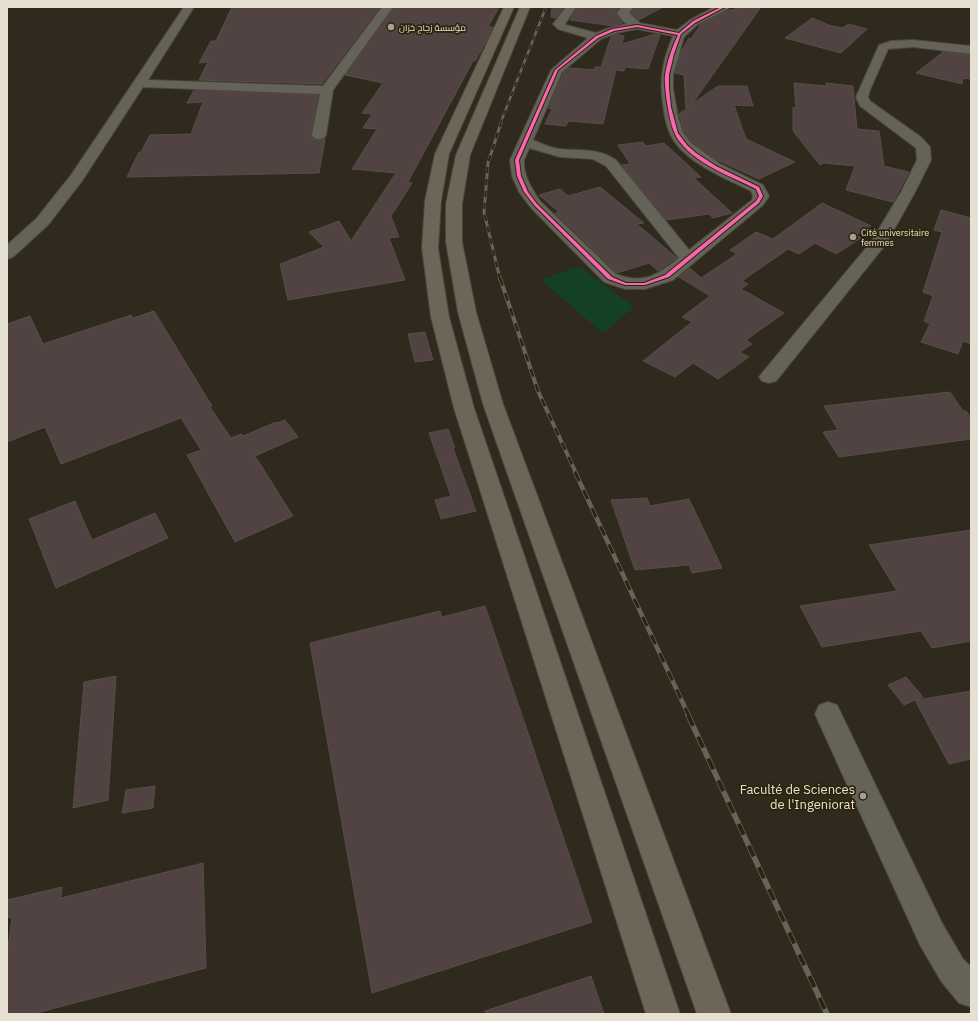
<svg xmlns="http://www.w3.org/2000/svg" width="978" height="1021" viewBox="0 0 978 1021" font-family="'IBM Plex Sans',Cairo,sans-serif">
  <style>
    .green { fill: #144125 }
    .building { fill: #514342; stroke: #554e49 }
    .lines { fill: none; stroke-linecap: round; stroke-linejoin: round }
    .minor-casing { stroke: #4b473d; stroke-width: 2 }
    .major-casing { stroke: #4b473d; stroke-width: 2 }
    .minor { fill: #656258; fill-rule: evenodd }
    .major { fill: #6c6558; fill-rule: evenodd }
    .rail-far4-casing { stroke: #66635a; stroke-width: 2.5 }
    .rail-far3-casing { stroke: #66635a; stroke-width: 3 }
    .rail-far2-casing { stroke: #66635a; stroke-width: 4 }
    .rail-far1-casing { stroke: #66635a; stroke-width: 4.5 }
    .rail-casing { stroke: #66635a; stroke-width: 5.5 }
    .rail-far4 { stroke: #2c240c; stroke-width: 1.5; stroke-dasharray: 5; stroke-linecap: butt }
    .rail-far3 { stroke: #2c240c; stroke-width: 2; stroke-dasharray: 6; stroke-linecap: butt }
    .rail-far2 { stroke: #2c240c; stroke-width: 2.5; stroke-dasharray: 8; stroke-linecap: butt }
    .rail-far1 { stroke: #2c240c; stroke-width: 3; stroke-dasharray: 10; stroke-linecap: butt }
    .rail { stroke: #2c240c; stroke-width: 4; stroke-dasharray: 12; stroke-linecap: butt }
    .cycleway-casing { stroke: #2c240c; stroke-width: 2 }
    .cycleway { fill: #f766af; fill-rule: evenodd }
    .poi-dot { fill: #a5a093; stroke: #2c240c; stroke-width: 1.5 }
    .labels { text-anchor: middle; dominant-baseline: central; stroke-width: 3.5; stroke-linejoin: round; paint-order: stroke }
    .far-poi-label { font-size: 9px; fill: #e5e0d2; stroke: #2c240c; text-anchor: start }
    .near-poi-label { font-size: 13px; fill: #e5e0d2; stroke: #2c240c; text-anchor: end }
  </style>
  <rect width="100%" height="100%" fill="#2f2a1d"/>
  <path class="green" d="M579,266L634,307L603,333L541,280Z"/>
  <g class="building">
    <path d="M232,7H380L322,84L199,80L208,62L199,63L211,41H216Z"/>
    <path d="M394,7H499L488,27H493L486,42L475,61H473L408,182L412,183L391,216L399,237L389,238L405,280L288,300L280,264L324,247L309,232L339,221L351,241L396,173L352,169L377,129L363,128L372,114L362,113L383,83L345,75Z"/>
    <path d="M552,7H564L556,18L551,17Z"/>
    <path d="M577,7H620L616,13L623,23L613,26L570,20Z"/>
    <path d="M634,7H663L639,20L631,13Z"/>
    <path d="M742,7H761L692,104L718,86H747L753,106L734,105L746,139L795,162L759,179L717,160L692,142L684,132L679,114L686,109L684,75L675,73L681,52L689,38L691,39L701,24L724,12Z"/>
    <path d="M812,18L829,25L842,28L849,24L867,29L841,53L785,38Z"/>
    <path d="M616,34L624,36L622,44L655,34L660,35L648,69L625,67L624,71L616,70L603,124L568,121L566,126L545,124L552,109L548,108L564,72L569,68L594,70L595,67H601L611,37Z"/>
    <path d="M943,52L971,55V79L963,78L962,84L916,73Z"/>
    <path d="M794,83L826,86V83L853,86L857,129L879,131L884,166L909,172L893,202L846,190L855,166L824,163L820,165L793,131V107L796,108Z"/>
    <path d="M194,90L318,95L311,135L314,139L319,140L325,139L319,173L127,177L139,152H141L150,135L191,134L203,102L187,103Z"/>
    <path d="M643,142L646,146L664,143L701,177L694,178L732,213L713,218L709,214L666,220L622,165L630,164L618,145Z"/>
    <path d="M600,187L644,223L637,224L677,258L658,271L649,263L617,273L555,213L559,212L539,195L560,189L568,196Z"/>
    <path d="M822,203L871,226L856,235L861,238L836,254L815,243L799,254L788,249L742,281L748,284L741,289L784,313L746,340L752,344L740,352L749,357L718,379L693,363L675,377L643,361L692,322L682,317L710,296L679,277L690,268L701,278L737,254L730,250L756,232L773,239Z"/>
    <path d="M941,210L971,218V344L963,341L958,354L921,342L930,324L924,321L933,296L923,292L942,232L934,230Z"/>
    <path d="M154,311L212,406L210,407L231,438L241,434L243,436L276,422L277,423L285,420L298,437L255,456L293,516L235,542L187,455L201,450L181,418L61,464L45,427L7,442V324L30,316L43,344L131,315L133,318Z"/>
    <path d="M425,332L433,360L415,362L408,334Z"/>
    <path d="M950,392L963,411H966L971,418V439L839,457L823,432L838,430L824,406Z"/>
    <path d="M448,429L455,448H453L476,511L441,519L435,500L451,496L429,433Z"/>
    <path d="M647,498L650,506L689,499L722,568L692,573L689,565L635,570L611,500Z"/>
    <path d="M75,501L92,540L155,513L168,538L56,588L29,519Z"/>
    <path d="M971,530V641L932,648L921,631L822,647L800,606L897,591L869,545Z"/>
    <path d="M485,606L592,922L372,993L310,643L440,611L442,617Z"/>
    <path d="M116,676L108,800L73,808L84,682Z"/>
    <path d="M906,677L923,697L917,700L971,691V759L949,764L915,700L904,705L888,685Z"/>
    <path d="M155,786L153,808L122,813L126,790Z"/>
    <path d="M203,863L206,968L33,1014H7V956L12,917L7,918V900L62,887L61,898Z"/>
    <path d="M591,976L604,1014H486L485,1011Z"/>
  </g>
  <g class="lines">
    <defs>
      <g id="minor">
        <path d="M184,7H194L148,80L323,86L382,7H393L333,90L326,135L324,138L319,139L314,138L312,135L320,94L143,87L82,181L48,225L13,257L7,259V245L36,219L71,175Z"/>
        <path d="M566,7H576L565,24L566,25L596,33L609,28L627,24L623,21L617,13L622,7H633L629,13L640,23L677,30L690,20L714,7H729L728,9L698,24L684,37L673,75V88L678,117L683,133L691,143L720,164L763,185L769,196L763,205L673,280L645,289H625L604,282L531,208L519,192L512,176L510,160L551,70L588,38L558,29L553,24ZM637,29L673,36C663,60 659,78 663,104C664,114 666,125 670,134C683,162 725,178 751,191L753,196L752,200L689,250L616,160C599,148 580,151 560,149C551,148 542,144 533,140L562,72L601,39L616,33ZM529,148L560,157L593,159L606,166L679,258C658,275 643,285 616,274L541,202C533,191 523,176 524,160C525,157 528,152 529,148Z"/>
        <path d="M913,40L971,46V54L913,47L888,49L870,90L868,97L870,101L921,137L930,147L931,160L915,192L886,244L776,381L769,383L762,381L759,377L762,373L871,242L901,192L917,160L916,148L860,106L856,97L879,45L891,41Z"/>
        <path d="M828,702L837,705L942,923L963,959L971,967V1007L959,1003L941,981L920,945L815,714L819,705Z"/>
      </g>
      <g id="major">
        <path d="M504,7H514L449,154L441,201L438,248L449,317L474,408L680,1014H646L454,408L431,317L422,248L425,201L435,154Z"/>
        <path d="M520,7H530L470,155L462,204V242L476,312L503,404L731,1014H697L483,404L458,312L446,242V204L456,155Z"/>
      </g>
    </defs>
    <use href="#minor" class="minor-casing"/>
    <use href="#major" class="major-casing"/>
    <use href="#minor" class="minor"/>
    <use href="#major" class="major"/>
    <defs>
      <path id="rail-far4" d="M500,124L546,7"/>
      <path id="rail-far3" d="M500,279L484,212L488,163L501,123"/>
      <path id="rail-far2" d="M500,278L538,391L576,473"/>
      <path id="rail-far1" d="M575,472L689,716"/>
      <path id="rail" d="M688,715L827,1014"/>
    </defs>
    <use href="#rail-far4" class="rail-far4-casing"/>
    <use href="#rail-far3" class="rail-far3-casing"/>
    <use href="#rail-far2" class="rail-far2-casing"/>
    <use href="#rail-far1" class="rail-far1-casing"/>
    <use href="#rail" class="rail-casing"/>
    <use href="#rail-far4" class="rail-far4"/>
    <use href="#rail-far3" class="rail-far3"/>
    <use href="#rail-far2" class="rail-far2"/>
    <use href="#rail-far1" class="rail-far1"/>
    <use href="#rail" class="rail"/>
    <defs>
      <path id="cycleway" d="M721,7H725L695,23L681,34L674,54L669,75V88L671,107L678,133L687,145L696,153L716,166L759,187L763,196L759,203L669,277L645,285H625L608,279L535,206L524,192L517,176L515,160L555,70L596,36L612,29L637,25L679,33L693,21ZM637,27L678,35C672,47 667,62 665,75C664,84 666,94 667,103C669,114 671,128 677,138C693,163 730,176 756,189L759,196L756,201L665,275L644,283H626L612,277L537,204L528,192L521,176L519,160L558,70L598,38L614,31Z"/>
    </defs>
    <use href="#cycleway" class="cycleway-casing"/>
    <use href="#cycleway" class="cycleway"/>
  </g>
  <g class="poi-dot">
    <circle cx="391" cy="27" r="4"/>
    <circle cx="853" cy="237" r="4"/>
    <circle cx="863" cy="796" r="4"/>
  </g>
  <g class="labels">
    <g class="far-poi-label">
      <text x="399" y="27">مؤسسة زجاج خزان</text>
      <text x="861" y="232">Cité universitaire<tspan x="861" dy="10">femmes</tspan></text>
    </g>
    <g class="near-poi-label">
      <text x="855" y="789">Faculté de Sciences<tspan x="855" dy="15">de l'Ingeniorat</tspan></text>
    </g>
  </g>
  <rect width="978" height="1021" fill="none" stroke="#e5e0d2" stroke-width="16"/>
</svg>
